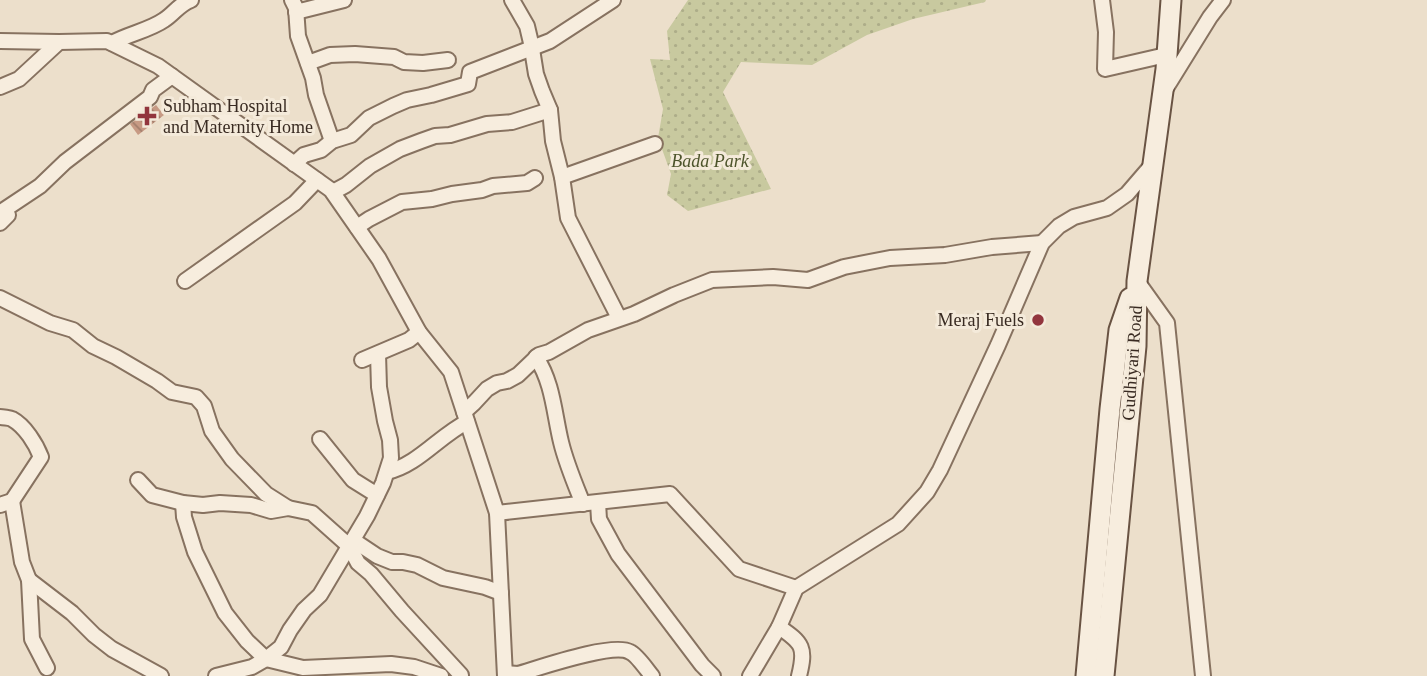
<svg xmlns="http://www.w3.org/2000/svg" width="1427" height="676" viewBox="0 0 1427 676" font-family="Georgia,serif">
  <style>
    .park { fill: url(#park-dots) }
    .building { fill: url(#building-back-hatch) }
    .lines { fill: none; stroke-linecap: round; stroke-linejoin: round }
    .street-casing { stroke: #877260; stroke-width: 18 }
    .secondary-casing { stroke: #695343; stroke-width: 23 }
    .street { stroke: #f7edde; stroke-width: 14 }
    .secondary { stroke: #f7edde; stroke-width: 19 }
    .poi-dot { fill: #92353d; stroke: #f4eada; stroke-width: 2.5 }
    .labels { text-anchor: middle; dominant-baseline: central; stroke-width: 6; stroke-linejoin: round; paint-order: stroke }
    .poi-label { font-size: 18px; fill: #392b22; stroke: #f4eada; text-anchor: start }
    .park-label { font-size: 18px; font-style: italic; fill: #4d542b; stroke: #f4eada }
    .street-label { font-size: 18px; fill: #392b22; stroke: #f4eada }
  </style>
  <defs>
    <pattern id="park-dots" width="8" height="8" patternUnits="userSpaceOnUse" patternTransform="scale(1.75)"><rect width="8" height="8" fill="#c8c99f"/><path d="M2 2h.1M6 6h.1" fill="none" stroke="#adad89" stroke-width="1.8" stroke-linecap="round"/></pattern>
    <pattern id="building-back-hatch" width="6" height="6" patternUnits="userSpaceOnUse" patternTransform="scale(1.75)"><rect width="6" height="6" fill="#c79a84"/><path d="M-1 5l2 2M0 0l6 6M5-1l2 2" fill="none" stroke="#a37e6c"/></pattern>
  </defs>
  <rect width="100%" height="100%" fill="#ecdfcb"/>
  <path class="park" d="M688,0H986L985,2L913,19L867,35L812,65L741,62L723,92L771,189L688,211L667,195L671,174L658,138L663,109L650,59L670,60L667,31Z"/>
  <path class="building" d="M156,105L164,115L138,135L130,124Z"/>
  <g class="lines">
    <defs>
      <g id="street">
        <path d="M292,0L296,8L298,36L313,78L316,95L332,141"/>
        <path d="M512,0L527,26L531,43L536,74L542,91L550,110L553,141L562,177L568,218L619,318"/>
        <path d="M1102,0L1106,32L1105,69L1166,55"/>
        <path d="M296,12L344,0"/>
        <path d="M0,41L59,42"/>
        <path d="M112,43C128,34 150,30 164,20C174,14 179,4 191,0"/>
        <path d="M308,63L330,55L355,54L394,57L404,62L423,63L448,60"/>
        <path d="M0,87L19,79L59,42L107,41L158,66L331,190L379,259L419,332L451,372L497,513L505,676"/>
        <path d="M1166,88L1210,17L1223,0"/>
        <path d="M294,164L304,155L321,150L332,141L351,135L369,118L393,106L407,100L431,95L468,84L470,72L550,41L613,0"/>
        <path d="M562,177L655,144"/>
        <path d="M333,192L346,185L370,166L400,149L421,141L435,136L450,135L487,124L512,122L550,110"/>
        <path d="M0,223L8,215L4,210L40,186L65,162L150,97L153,90L172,76"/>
        <path d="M357,227L369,219L402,202L432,199L452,194L482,190L493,186L527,183L535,178"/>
        <path d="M185,281L295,203L317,180"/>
        <path d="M1137,281L1167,323L1203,676"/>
        <path d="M0,298L50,323L73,330L93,346L116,357L157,381L172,392L196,397L204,406L212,431L232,459L266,494L288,508"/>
        <path d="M536,357C553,383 554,413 561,442C566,463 575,484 583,504"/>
        <path d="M362,360L409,340L419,332"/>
        <path d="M464,412L474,403L487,389L497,383L507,381L518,375L539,355L549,352L588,330L634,314L674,295L712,280L773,277L808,280L844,267L890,258L945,255L992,247L1042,243"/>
        <path d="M0,417C2,417 10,418 12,419C25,426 36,444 41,457L12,501L0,505"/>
        <path d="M320,439L353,480L377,495"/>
        <path d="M387,472C418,465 439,436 467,422"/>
        <path d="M138,480L152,495L183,503L203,505L220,503L251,505L271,511L288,508L312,513L349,546L358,563L371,574L402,611L461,675"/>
        <path d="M12,501L22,562L29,580L32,639L47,668"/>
        <path d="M183,503L184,517L195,552L225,613L247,641L266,659L303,668L391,664L414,667L441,676"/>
        <path d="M598,503L599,519L618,554L702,665L713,676"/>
        <path d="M497,513L670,494L739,569L796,588"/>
        <path d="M353,540L377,556L392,562H403L417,565L443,578L485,587L501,593"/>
        <path d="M29,580L72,613L94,635L112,649L161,676"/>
        <path d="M779,627C803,643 806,648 799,676"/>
        <path d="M505,673L518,674C539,668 613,642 630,652C637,655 647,670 652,676"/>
        <path d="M216,676L252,667L266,659L281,647L290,630L304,610L320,595L367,516L383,483L391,458L390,440L385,421L379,387L378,354"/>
        <path d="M750,676L779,627L796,588L898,524L927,492L940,470L998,345L1042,243L1059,226L1074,217L1107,208L1127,194L1152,165"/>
      </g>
      <g id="secondary">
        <path d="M1086,676L1110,409L1119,330L1130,298"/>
        <path d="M1104,676L1136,346L1137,281L1166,69L1171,0"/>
      </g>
    </defs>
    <use href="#street" class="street-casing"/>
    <use href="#secondary" class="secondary-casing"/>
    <use href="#street" class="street"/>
    <use href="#secondary" class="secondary"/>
  </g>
  <g class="poi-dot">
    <path d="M143.5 105.5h7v7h7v7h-7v7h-7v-7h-7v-7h7z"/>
    <circle cx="1038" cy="320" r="7"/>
  </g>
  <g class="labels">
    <g class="poi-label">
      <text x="163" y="106">Subham Hospital<tspan x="163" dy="21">and Maternity Home</tspan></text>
      <text x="1024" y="320" text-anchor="end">Meraj Fuels</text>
    </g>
    <g class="park-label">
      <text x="710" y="161">Bada Park</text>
    </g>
    <g class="street-label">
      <text transform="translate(1132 363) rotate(-86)">Gudhiyari Road</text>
    </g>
  </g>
</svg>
